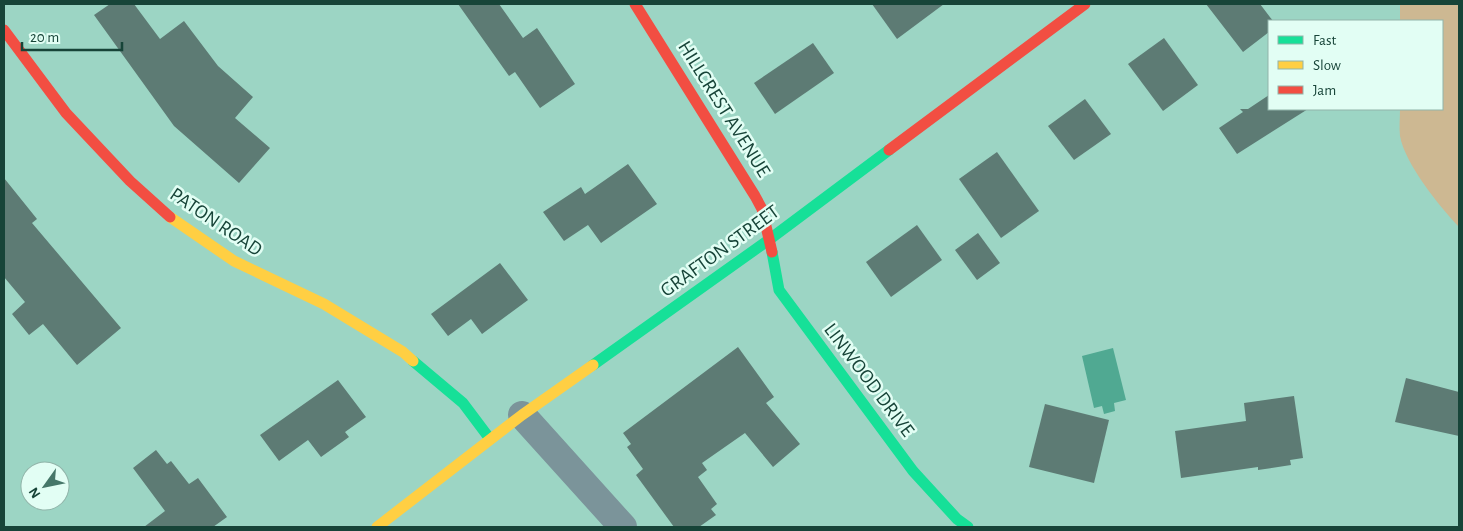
<svg xmlns="http://www.w3.org/2000/svg" width="1463" height="531" viewBox="0 0 1463 531" font-family="'Alegreya Sans',sans-serif">
  <style>
    .green { fill: #cdb892 }
    .water { fill: #50a992 }
    .building { fill: #5d7b74 }
    .lines { fill: none; stroke-linecap: round; stroke-linejoin: round }
    .street { stroke: #7b949a; stroke-width: 28 }
    .fast { stroke: #16e098; stroke-width: 11 }
    .slow { stroke: #ffcf43; stroke-width: 11 }
    .jam { stroke: #f24e42; stroke-width: 11 }
    .labels { text-anchor: middle; dominant-baseline: central; stroke-width: 5; stroke-linejoin: round; paint-order: stroke }
    .street-label { font-size: 20px; fill: #174438; stroke: #e2fef4 }
  </style>
  <rect width="100%" height="100%" fill="#9cd5c4"/>
  <path class="green" d="M1400,4H1459V227C1440,207 1405,164 1400,136C1399,127 1400,118 1400,109H1442V21H1400Z"/>
  <path class="water" d="M1113,348L1126,400L1114,403L1115,411L1104,414L1102,406L1094,408L1082,356Z"/>
  <g class="building">
    <path d="M110,4H134L160,39L184,21L218,66L253,97L235,118L270,148L239,183L174,126L94,15Z"/>
    <path d="M458,4H499L523,38L537,28L575,84L540,108L515,72L509,76Z"/>
    <path d="M872,4H944L897,39Z"/>
    <path d="M1206,4H1260L1273,21H1269V32L1243,52Z"/>
    <path d="M1164,38L1198,85L1163,111L1128,64Z"/>
    <path d="M813,43L834,73L775,114L754,83Z"/>
    <path d="M1269,95V109H1308L1237,154L1219,128L1243,112L1240,109H1248Z"/>
    <path d="M1085,99L1111,134L1074,160L1048,126Z"/>
    <path d="M997,152L1039,211L1001,238L959,179Z"/>
    <path d="M628,164L657,204L601,243L588,225L564,241L543,212L581,187L585,194Z"/>
    <path d="M4,178L37,219L32,223L121,328L77,365L43,324L29,335L12,314L25,302L4,277Z"/>
    <path d="M917,225L942,260L891,297L866,262Z"/>
    <path d="M978,233L1000,263L977,280L955,250Z"/>
    <path d="M500,263L528,300L482,334L471,319L448,336L431,314Z"/>
    <path d="M738,347L774,397L766,403L800,444L773,467L745,433L702,463L707,470L698,477L717,504L711,509L716,515L699,527H674L636,475L643,469L627,447L631,444L623,433Z"/>
    <path d="M1406,378L1459,392V436L1395,422Z"/>
    <path d="M338,380L366,417L345,432L349,437L321,457L308,440L279,461L260,435Z"/>
    <path d="M1294,396L1303,458L1290,460L1291,465L1258,470V467L1181,478L1175,431L1246,421L1244,403Z"/>
    <path d="M1045,404L1109,420L1094,483L1029,467Z"/>
    <path d="M156,450L167,464L171,461L189,484L198,478L227,517L213,527H144L165,511L133,468Z"/>
  </g>
  <g class="lines">
    <path class="street" d="M522,415L623,527"/>
    <g class="fast">
      <path d="M772,252L779,290L913,471L957,519L968,527"/>
      <path d="M413,361L463,403L490,439"/>
      <path d="M593,365L770,239L889,150"/>
    </g>
    <g class="slow">
      <path d="M170,217L234,261L324,304L403,352L413,361"/>
      <path d="M377,527L522,415L593,365"/>
    </g>
    <g class="jam">
      <path d="M635,4L755,196L762,209L772,252"/>
      <path d="M4,30L66,113L130,181L170,217"/>
      <path d="M889,150L1085,4"/>
    </g>
  </g>
  <g class="labels">
    <g class="street-label">
      <text transform="translate(724 109) rotate(58)">HILLCREST AVENUE</text>
      <text transform="translate(216 222) rotate(34)">PATON ROAD</text>
      <text transform="translate(720 251) rotate(-36)">GRAFTON STREET</text>
      <text transform="translate(869 380) rotate(53)">LINWOOD DRIVE</text>
    </g>
  </g>
  <rect width="1463" height="531" fill="none" stroke="#174438" stroke-width="10"/>
  <rect x="1268" y="20" width="175" height="90" fill="#e2fef4" stroke="#91b4a9"/>
  <rect x="1278" y="36" width="25" height="8" fill="#16e098" stroke="#91b4a9"/>
  <text x="1313" y="45" font-size="15" fill="#174438">Fast</text>
  <rect x="1278" y="61" width="25" height="8" fill="#ffcf43" stroke="#91b4a9"/>
  <text x="1313" y="70" font-size="15" fill="#174438">Slow</text>
  <rect x="1278" y="86" width="25" height="8" fill="#f24e42" stroke="#91b4a9"/>
  <text x="1313" y="95" font-size="15" fill="#174438">Jam</text>
  <g transform="translate(45 486) rotate(237)"><circle r="24" fill="#e2fef4" stroke="#91b4a9"/>
  <path d="M0-4L9 19L0 12L-9 19Z" fill="#467769"/>
  <text y="-8" font-size="14" font-weight="bold" text-anchor="middle" fill="#174438">N</text>
  </g>
  <path d="M22 42v8h100v-8" fill="none" stroke="#174438" stroke-width="2.5"/>
  <text x="30" y="42" font-size="15" fill="#174438" stroke="#e2fef4" stroke-width="4" paint-order="stroke">20 m</text>
</svg>
